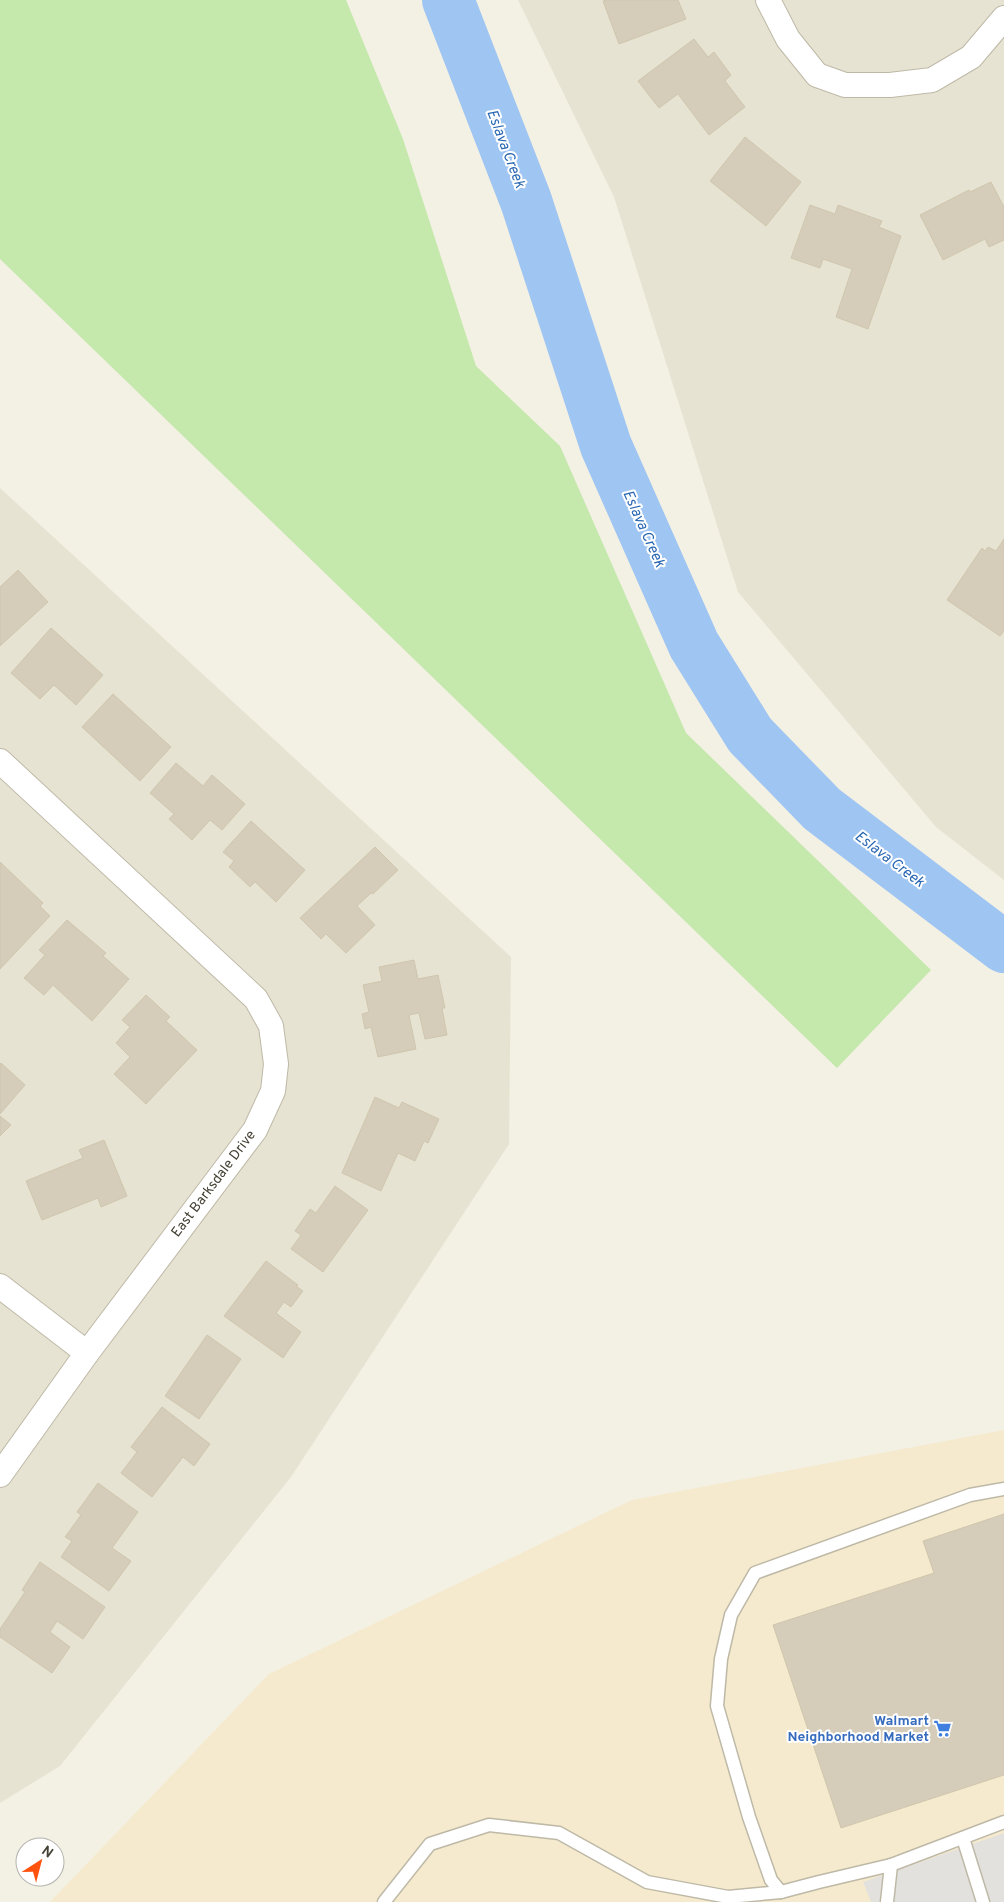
<svg xmlns="http://www.w3.org/2000/svg" width="1004" height="1902" viewBox="0 0 1004 1902" font-family="Overpass,sans-serif">
  <style>
    .residential { fill: #e7e3d2 }
    .commercial { fill: #f6eace }
    .green { fill: #c5e8ac }
    .parking { fill: #e3e1dd }
    .lines { fill: none; stroke-linecap: round; stroke-linejoin: round }
    .river { stroke: #9fc5f2; stroke-width: 52 }
    .building { fill: #d5cdba; stroke: #cfc6ad }
    .service-casing { stroke: #beb9a7; stroke-width: 15 }
    .minor-casing { stroke: #beb9a7; stroke-width: 26 }
    .service { stroke: #fff; stroke-width: 12 }
    .minor { stroke: #fff; stroke-width: 24 }
    .labels { text-anchor: middle; dominant-baseline: central; stroke-width: 4; stroke-linejoin: round; paint-order: stroke }
    .street-label { font-size: 14px; fill: #454134; stroke: #fff }
    .shop-label { font-size: 14px; font-weight: bold; fill: #366cbe; stroke: #fff; text-anchor: end }
    .water-label { font-size: 15px; font-style: italic; fill: #2b68b3; stroke: #fff }
  </style>
  <rect width="100%" height="100%" fill="#f3f0e4"/>
  <g class="residential">
    <path d="M518,0H1004V880L936,827L738,592L614,197Z"/>
    <path d="M0,488L511,957L509,1144L291,1477L60,1766L0,1803Z"/>
  </g>
  <path class="commercial" d="M1004,1430V1902H50L269,1674L632,1500Z"/>
  <path class="green" d="M0,0H346L403,139L476,366L560,446L686,733L931,970L837,1068L0,259Z"/>
  <path class="parking" d="M1004,1833V1902H871L863,1882Z"/>
  <g class="lines">
    <path class="river" d="M448,0L526,201L606,446L694,645L750,735L822,809L1004,947"/>
  </g>
  <g class="building">
    <path d="M607,0H678L686,19L619,44L603,1Z"/>
    <path d="M694,39L708,57L714,52L731,75L725,81L745,107L709,135L678,94L659,108L638,81Z"/>
    <path d="M745,137L801,182L766,226L710,181Z"/>
    <path d="M991,182L1004,207V240L989,247L985,239L943,260L920,215L969,190L970,192Z"/>
    <path d="M810,205L835,214L838,205L882,221L879,227L901,236L868,329L836,317L852,269L823,259L820,268L791,258Z"/>
    <path d="M1004,539V631L1000,636L947,600L982,548L985,551L988,547L996,551Z"/>
    <path d="M18,570L48,602L0,646V587Z"/>
    <path d="M51,628L103,675L76,705L54,685L40,699L11,673Z"/>
    <path d="M113,694L171,747L140,781L82,727Z"/>
    <path d="M176,763L203,786L212,775L245,804L222,830L210,820L192,840L169,819L174,814L150,793Z"/>
    <path d="M251,821L305,870L276,902L255,882L250,887L229,867L234,861L223,852Z"/>
    <path d="M375,847L398,870L373,894L371,893L357,906L375,925L346,953L326,934L321,939L300,918Z"/>
    <path d="M0,862L43,903L40,906L50,916L0,969Z"/>
    <path d="M67,920L106,953L103,956L129,979L92,1021L53,985L44,995L24,978L45,955L39,950Z"/>
    <path d="M414,960L418,979L438,975L445,1008H442L447,1035L425,1039L419,1013L409,1015L416,1049L378,1057L371,1027L365,1029L362,1014L369,1012L363,985L382,981L379,967Z"/>
    <path d="M146,995L170,1017L166,1021L197,1050L146,1104L114,1074L130,1057L116,1043L130,1027L122,1020Z"/>
    <path d="M1,1063L25,1085L0,1114V1064Z"/>
    <path d="M375,1097L399,1108L402,1102L439,1119L428,1143L424,1141L415,1161L398,1153L381,1191L342,1173Z"/>
    <path d="M0,1116L11,1125L0,1136Z"/>
    <path d="M104,1140L127,1196L101,1207L98,1198L42,1220L26,1181L83,1158L79,1150Z"/>
    <path d="M335,1186L368,1210L323,1272L291,1249L301,1235L295,1231L310,1209L316,1213Z"/>
    <path d="M266,1261L298,1285L296,1286L303,1291L291,1307L284,1302L276,1313L301,1332L283,1358L224,1316Z"/>
    <path d="M207,1335L241,1359L199,1419L165,1396Z"/>
    <path d="M162,1407L210,1444L194,1466L183,1457L152,1497L121,1473L137,1452L131,1447Z"/>
    <path d="M98,1483L138,1512L112,1548L131,1561L109,1591L61,1557L72,1541L65,1537L81,1515L77,1512Z"/>
    <path d="M1004,1514V1775L841,1828L773,1625L934,1573L923,1541Z"/>
    <path d="M40,1562L105,1607L83,1639L57,1621L50,1632L70,1647L52,1673L0,1637V1629L25,1592L22,1590Z"/>
  </g>
  <g class="lines">
    <defs>
      <g id="service">
        <path d="M963,1838L983,1902"/>
        <path d="M891,1865L819,1882L781,1892L771,1880L749,1817L717,1706L721,1659L731,1615L755,1573L970,1495L1004,1489"/>
        <path d="M384,1902L430,1844L489,1825L559,1833L647,1882L728,1897L781,1892"/>
        <path d="M887,1902L891,1865L1004,1822"/>
      </g>
      <g id="minor">
        <path d="M768,0L788,39L817,75L845,85H890L932,80L971,57L1004,18"/>
        <path d="M0,761L256,999L271,1026L276,1064L273,1091L255,1130L87,1353L0,1475"/>
        <path d="M0,1286L87,1353"/>
      </g>
    </defs>
    <use href="#service" class="service-casing"/>
    <use href="#minor" class="minor-casing"/>
    <use href="#service" class="service"/>
    <use href="#minor" class="minor"/>
  </g>
  <defs>
    <symbol id="supermarket-bare" viewBox="-9 -9 18 18"><path d="M-6-5.5h2.5l.6 2H6L4.5 2H-2.5L-4.4-4H-6ZM-1.5 3.2a1.3 1.3 0 1 0 .1 0ZM3 3.2a1.3 1.3 0 1 0 .1 0Z" fill="#3f7fe0" stroke="#fff" stroke-width="2.5" paint-order="stroke"/></symbol>
  </defs>
  <g fill-rule="evenodd">
    <use href="#supermarket-bare" x="930" y="1716" width="25" height="25"/>
  </g>
  <g class="labels">
    <g class="street-label">
      <text transform="translate(214 1184) rotate(-53)">East Barksdale Drive</text>
    </g>
    <g class="shop-label">
      <text x="929" y="1721">Walmart<tspan x="929" dy="16">Neighborhood Market</tspan></text>
    </g>
    <g class="water-label">
      <text transform="translate(505 149) rotate(69)">Eslava Creek</text>
      <text transform="translate(643 529) rotate(66)">Eslava Creek</text>
      <text transform="translate(889 860) rotate(37)">Eslava Creek</text>
    </g>
  </g>
  <g transform="translate(40 1862) rotate(36)"><circle r="24" fill="#ffffff" stroke="#b5b3ae"/>
  <path d="M0-4L9 19L0 12L-9 19Z" fill="#ff520f"/>
  <text y="-8" font-size="14" font-weight="bold" text-anchor="middle" fill="#454134">N</text>
  </g>
</svg>
